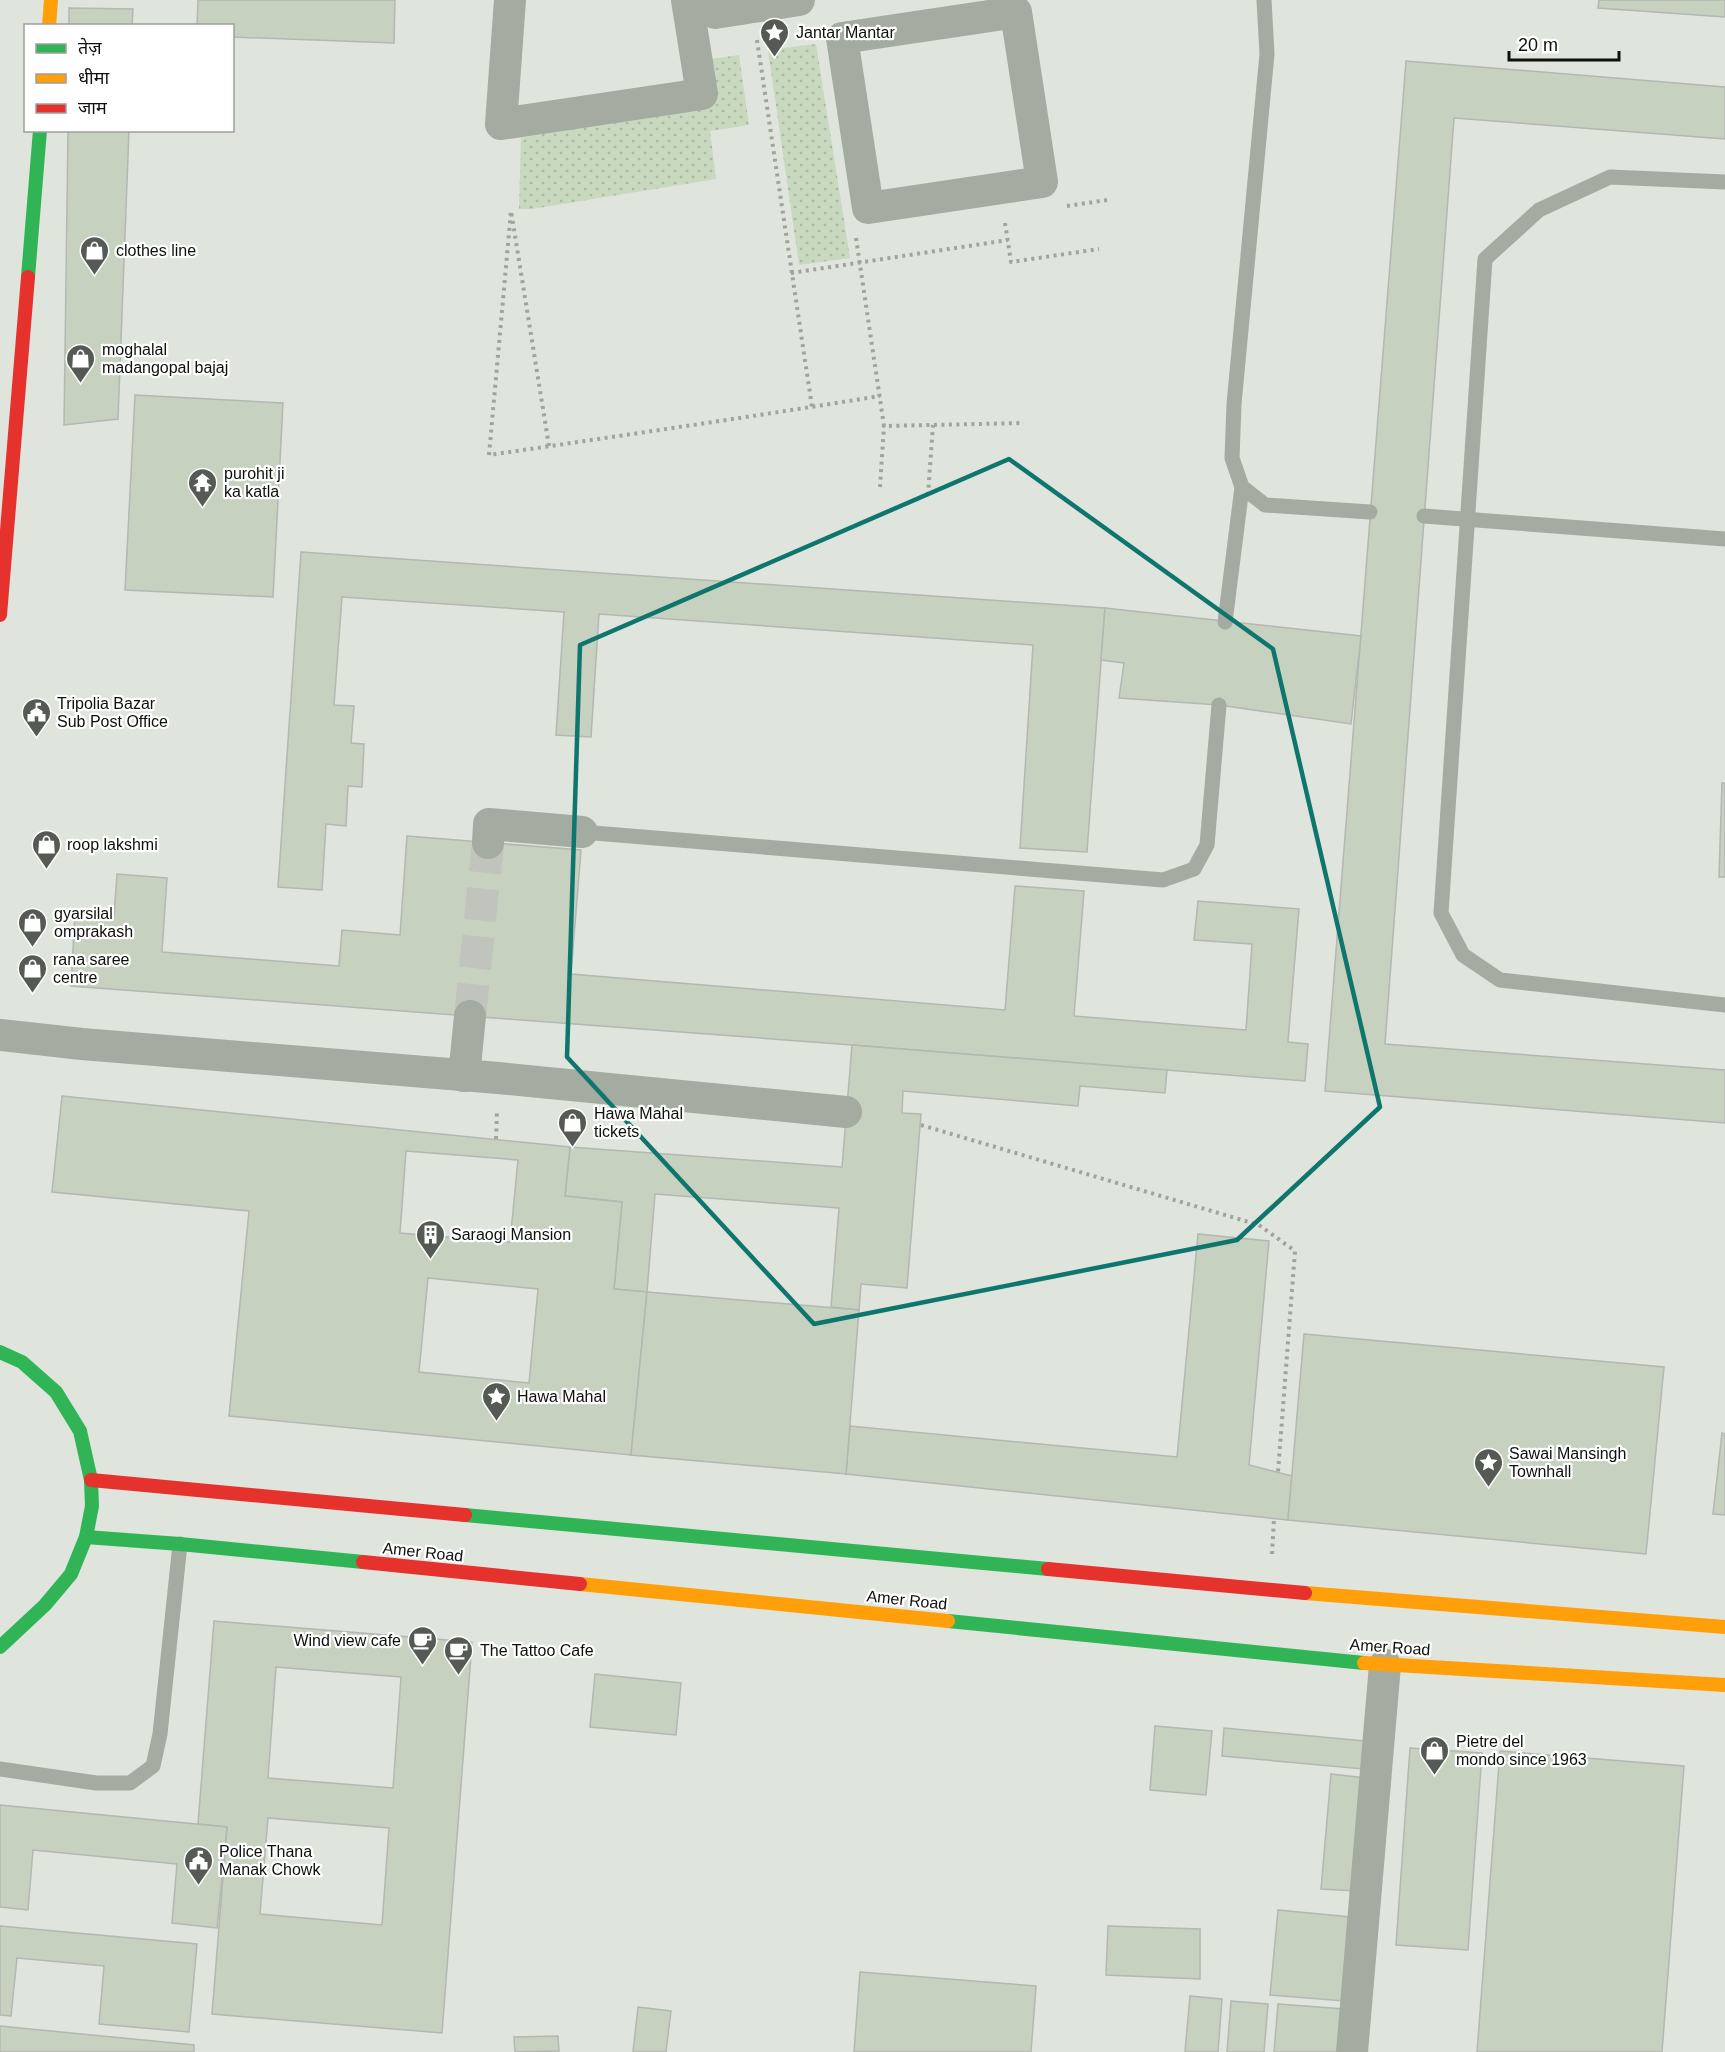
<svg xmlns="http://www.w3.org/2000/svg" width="1725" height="2052" viewBox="0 0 1725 2052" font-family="Arial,'Noto Sans Devanagari',sans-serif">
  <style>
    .grass { fill: url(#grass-dots) }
    .building { fill: #c6d1c0; stroke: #b4b7b2; stroke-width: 1.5; fill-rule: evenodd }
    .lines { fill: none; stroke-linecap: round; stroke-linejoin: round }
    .street-tunnel { stroke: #c0c4bd; stroke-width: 32; stroke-dasharray: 32 16; stroke-linecap: butt }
    .path { stroke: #9fa49d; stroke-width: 4; stroke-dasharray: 3 4.5; stroke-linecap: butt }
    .lane { stroke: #a4aba0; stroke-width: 15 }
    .street { stroke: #a4aba0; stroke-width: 32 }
    .fast { stroke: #30b455; stroke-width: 14 }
    .slow { stroke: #ff9f0a; stroke-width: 14 }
    .jam { stroke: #e5322d; stroke-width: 14 }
    .marked { fill: none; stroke: #0f766e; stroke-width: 4.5; stroke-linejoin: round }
    .labels { text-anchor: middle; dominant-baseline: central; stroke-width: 4.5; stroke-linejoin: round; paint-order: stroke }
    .poi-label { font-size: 16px; fill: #0d100b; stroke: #fff; text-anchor: start }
    .street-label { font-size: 16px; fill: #0d100b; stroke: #fff }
  </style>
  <defs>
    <pattern id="grass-dots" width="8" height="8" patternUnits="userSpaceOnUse" patternTransform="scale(1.5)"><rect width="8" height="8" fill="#c8d9bf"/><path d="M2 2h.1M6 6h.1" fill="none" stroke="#abb9a3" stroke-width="1.8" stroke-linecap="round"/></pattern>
  </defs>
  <rect width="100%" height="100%" fill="#dfe4dc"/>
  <g class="grass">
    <path d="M816,44L850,258L799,265L768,50Z"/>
    <path d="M739,55L749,125L710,131L716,179L532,209H519L521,138L698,107L690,62Z"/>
  </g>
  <g class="building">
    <path d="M198,0H395L394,43L232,37V26H197Z"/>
    <path d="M1599,0H1725V17L1598,8Z"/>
    <path d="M69,8L133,9L132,26H69Z"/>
    <path d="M1406,61L1725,87V139L1454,118L1385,1044L1725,1070V1123L1325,1091Z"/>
    <path d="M68,130H129L118,419L64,425Z"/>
    <path d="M135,395L283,403L273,597L125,590Z"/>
    <path d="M301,552L1105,608L1087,852L1020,848L1033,645L599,614L591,737L556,735L564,612L342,597L334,705L354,706L351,743L364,744L362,787L348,786L346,826L326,824L322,890L278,887Z"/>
    <path d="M1105,608L1361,636L1351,724L1219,705L1119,698L1124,663L1101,660Z"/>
    <path d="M1722,783H1725V877H1719Z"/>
    <path d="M407,836L581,850L571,974L1005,1010L1015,886L1084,891L1074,1016L1246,1030L1252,944L1194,940L1198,901L1299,909L1288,1042L1308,1044L1305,1081L852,1045L71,986L75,913L114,916L117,874L167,878L162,952L339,966L342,930L400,935Z"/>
    <path d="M852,1045L1167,1070L1165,1093L1080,1086L1078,1106L903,1091L902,1113L921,1114L907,1288L861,1284L859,1310L831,1307L839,1208L655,1194L647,1292L614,1289L622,1202L565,1196L570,1147L842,1167Z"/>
    <path d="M62,1096L570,1147L565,1196L622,1202L614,1289L647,1292L631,1455L229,1416L249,1211L52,1192ZM406,1151L518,1160L510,1242L400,1233ZM428,1278L538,1289L529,1383L419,1372Z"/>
    <path d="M1198,1234L1269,1241L1249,1465L1292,1476L1288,1520L846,1474L850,1426L1177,1457Z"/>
    <path d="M647,1292L859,1310L846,1474L631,1455Z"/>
    <path d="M1304,1334L1664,1367L1646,1554L1288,1520Z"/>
    <path d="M1722,1433L1725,1434V1515L1713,1514Z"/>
    <path d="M214,1621L472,1642L442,2033L212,2014L227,1827L198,1824ZM276,1667L401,1677L393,1788L268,1778ZM268,1818L389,1828L382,1925L260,1914Z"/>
    <path d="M595,1674L681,1683L676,1735L590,1727Z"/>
    <path d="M1155,1726L1212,1731L1206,1795L1150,1790Z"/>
    <path d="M1224,1728L1365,1741L1363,1769L1222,1756Z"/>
    <path d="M1410,1748L1482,1753L1468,1950L1396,1945Z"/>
    <path d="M1500,1751L1684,1766L1662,2052H1477Z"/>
    <path d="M1331,1774L1366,1778L1356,1891L1321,1889Z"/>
    <path d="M0,1805L227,1827L217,1928L172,1923L177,1864L33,1850L28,1910L0,1907Z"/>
    <path d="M1278,1910L1351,1917L1344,2001L1270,1995Z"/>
    <path d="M0,1926L197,1944L189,2032L99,2024L104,1966L17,1958L11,2016L0,2015Z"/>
    <path d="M1108,1926L1200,1929V1979L1106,1975Z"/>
    <path d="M860,1972L1036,1986L1031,2052H854Z"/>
    <path d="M1190,1996L1222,1999L1218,2052H1185Z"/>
    <path d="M1231,2001L1268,2004L1264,2052H1227Z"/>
    <path d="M1278,2004L1345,2009L1342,2052H1274Z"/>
    <path d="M638,2007L671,2011L666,2052H633Z"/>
    <path d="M0,2026L194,2045V2052H0Z"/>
    <path d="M558,2036L559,2051L515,2052L514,2037Z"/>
  </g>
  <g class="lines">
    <path class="street-tunnel" d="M470,1016L488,843"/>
    <g class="path">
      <path d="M757,40L812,407"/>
      <path d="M1067,206L1107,200"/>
      <path d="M1005,223L1011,262L1099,249"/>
      <path d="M856,238L884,426L1024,423"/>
      <path d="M791,273L1008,240"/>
      <path d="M549,446L511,211L489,455C619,436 750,417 880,396"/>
      <path d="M880,487L884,426"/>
      <path d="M928,495L933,425"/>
      <path d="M921,1125L1259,1225L1295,1251L1278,1472"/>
      <path d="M496,1139L497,1111"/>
      <path d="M1272,1554L1274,1519"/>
    </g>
    <g class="lane">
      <path d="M1264,0L1267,54L1234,404L1232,458L1242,487L1265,505L1370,512"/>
      <path d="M1725,182L1610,177L1539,210L1485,259L1441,913L1463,955L1500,980L1725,1005"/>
      <path d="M1424,516L1725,539"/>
      <path d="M1225,622L1242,487"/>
      <path d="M582,832L1163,880L1194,869L1207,845L1219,705"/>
      <path d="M0,1769L96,1783H130L153,1766L160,1734L180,1544"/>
    </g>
    <g class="street">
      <path d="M510,0L501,124L702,94L687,0"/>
      <path d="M713,0L715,13L799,0"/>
      <path d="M1016,12L1042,182L868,208L842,38Z"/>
      <path d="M488,843L489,824L582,832"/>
      <path d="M0,1035L82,1044L498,1078L846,1112"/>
      <path d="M464,1076L470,1016"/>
      <path d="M1352,2052L1385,1665"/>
    </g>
    <g class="fast">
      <path d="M28,277L40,130"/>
      <path d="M0,1352L22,1362L56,1392L80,1431L91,1480L92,1506L86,1537L71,1574L45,1605L0,1647"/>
      <path d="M465,1515L1048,1569"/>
      <path d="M86,1537L180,1544L363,1562"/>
      <path d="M948,1621L1364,1663"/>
    </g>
    <g class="slow">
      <path d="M49,26L51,0"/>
      <path d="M580,1584L948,1621"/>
      <path d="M1305,1593L1725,1627"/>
      <path d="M1364,1663L1725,1685"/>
    </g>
    <g class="jam">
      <path d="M0,615L28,277"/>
      <path d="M91,1480L465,1515"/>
      <path d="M363,1562L580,1584"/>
      <path d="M1048,1569L1305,1593"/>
    </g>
  </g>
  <path class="marked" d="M1009,459L1273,649L1380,1107L1237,1240L814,1324L567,1057L580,645Z"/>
  <defs>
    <symbol id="sight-pin" viewBox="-11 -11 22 30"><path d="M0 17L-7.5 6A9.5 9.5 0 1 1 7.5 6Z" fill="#565a54" stroke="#fff"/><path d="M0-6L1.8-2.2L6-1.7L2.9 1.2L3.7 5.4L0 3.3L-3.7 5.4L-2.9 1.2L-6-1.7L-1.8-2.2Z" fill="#fff"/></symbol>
    <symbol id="shop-pin" viewBox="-11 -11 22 30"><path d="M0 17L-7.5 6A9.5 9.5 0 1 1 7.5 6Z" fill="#565a54" stroke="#fff"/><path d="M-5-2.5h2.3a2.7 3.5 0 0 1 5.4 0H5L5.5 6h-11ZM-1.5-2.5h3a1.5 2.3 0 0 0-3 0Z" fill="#fff"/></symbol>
    <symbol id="temple-pin" viewBox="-11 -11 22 30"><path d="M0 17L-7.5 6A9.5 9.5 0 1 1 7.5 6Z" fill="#565a54" stroke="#fff"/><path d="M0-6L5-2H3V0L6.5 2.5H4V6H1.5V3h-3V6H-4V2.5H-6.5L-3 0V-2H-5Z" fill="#fff"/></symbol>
    <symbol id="civic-pin" viewBox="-11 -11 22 30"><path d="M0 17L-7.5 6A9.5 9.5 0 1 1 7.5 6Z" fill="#565a54" stroke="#fff"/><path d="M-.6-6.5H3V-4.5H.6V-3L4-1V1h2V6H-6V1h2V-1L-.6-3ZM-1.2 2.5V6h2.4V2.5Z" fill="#fff"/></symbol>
    <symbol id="building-pin" viewBox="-11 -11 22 30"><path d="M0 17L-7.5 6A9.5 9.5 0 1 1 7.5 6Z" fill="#565a54" stroke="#fff"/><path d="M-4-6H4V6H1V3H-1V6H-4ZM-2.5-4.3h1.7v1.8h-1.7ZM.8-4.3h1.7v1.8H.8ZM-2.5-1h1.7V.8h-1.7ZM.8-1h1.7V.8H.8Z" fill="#fff"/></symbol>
    <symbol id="cafe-pin" viewBox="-11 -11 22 30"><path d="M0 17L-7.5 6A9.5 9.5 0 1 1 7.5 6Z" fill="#565a54" stroke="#fff"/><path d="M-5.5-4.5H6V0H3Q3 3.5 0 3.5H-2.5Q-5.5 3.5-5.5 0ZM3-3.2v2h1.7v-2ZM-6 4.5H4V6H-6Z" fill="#fff"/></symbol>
  </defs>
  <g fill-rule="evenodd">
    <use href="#sight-pin" x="758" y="16" width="33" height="45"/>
    <use href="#shop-pin" x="78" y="234" width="33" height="45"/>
    <use href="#shop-pin" x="64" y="342" width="33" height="45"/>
    <use href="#temple-pin" x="186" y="466" width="33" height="45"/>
    <use href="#civic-pin" x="20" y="696" width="33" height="45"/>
    <use href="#shop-pin" x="30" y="828" width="33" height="45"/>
    <use href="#shop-pin" x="16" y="906" width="33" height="45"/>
    <use href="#shop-pin" x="16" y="952" width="33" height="45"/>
    <use href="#shop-pin" x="556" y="1106" width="33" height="45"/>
    <use href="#building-pin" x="414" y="1218" width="33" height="45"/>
    <use href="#sight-pin" x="480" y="1380" width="33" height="45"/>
    <use href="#sight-pin" x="1472" y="1446" width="33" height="45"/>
    <use href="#cafe-pin" x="406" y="1624" width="33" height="45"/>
    <use href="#cafe-pin" x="442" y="1634" width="33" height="45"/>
    <use href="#shop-pin" x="1418" y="1734" width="33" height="45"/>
    <use href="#civic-pin" x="182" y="1844" width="33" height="45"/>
  </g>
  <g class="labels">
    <g class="poi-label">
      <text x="796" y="32">Jantar Mantar</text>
      <text x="116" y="250">clothes line</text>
      <text x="102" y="349">moghalal<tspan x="102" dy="18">madangopal bajaj</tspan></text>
      <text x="224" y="473">purohit ji<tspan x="224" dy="18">ka katla</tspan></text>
      <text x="57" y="703">Tripolia Bazar<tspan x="57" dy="18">Sub Post Office</tspan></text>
      <text x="67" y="844">roop lakshmi</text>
      <text x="54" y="913">gyarsilal<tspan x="54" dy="18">omprakash</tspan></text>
      <text x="53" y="959">rana saree<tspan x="53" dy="18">centre</tspan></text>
      <text x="594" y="1113">Hawa Mahal<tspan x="594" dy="18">tickets</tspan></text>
      <text x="451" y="1234">Saraogi Mansion</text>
      <text x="517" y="1396">Hawa Mahal</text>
      <text x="1509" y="1453">Sawai Mansingh<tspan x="1509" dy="18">Townhall</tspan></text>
      <text x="401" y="1640" text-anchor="end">Wind view cafe</text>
      <text x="480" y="1650">The Tattoo Cafe</text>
      <text x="1456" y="1741">Pietre del<tspan x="1456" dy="18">mondo since 1963</tspan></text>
      <text x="219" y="1851">Police Thana<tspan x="219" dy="18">Manak Chowk</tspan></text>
    </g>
    <g class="street-label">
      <text transform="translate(423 1552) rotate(6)">Amer Road</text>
      <text transform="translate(907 1600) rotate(6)">Amer Road</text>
      <text transform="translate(1390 1647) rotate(4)">Amer Road</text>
    </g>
  </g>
  <rect x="24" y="24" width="210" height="108" fill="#ffffff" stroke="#9e9f9d" stroke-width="1.5"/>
  <rect x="36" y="44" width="30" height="9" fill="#30b455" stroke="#9e9f9d" stroke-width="1.5"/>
  <text x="78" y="54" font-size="18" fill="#0d100b">तेज़</text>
  <rect x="36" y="74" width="30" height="9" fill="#ff9f0a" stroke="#9e9f9d" stroke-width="1.5"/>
  <text x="78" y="84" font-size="18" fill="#0d100b">धीमा</text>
  <rect x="36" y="104" width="30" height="9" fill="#e5322d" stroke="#9e9f9d" stroke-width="1.5"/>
  <text x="78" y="114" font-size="18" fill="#0d100b">जाम</text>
  <path d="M1509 51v9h110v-9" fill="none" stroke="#0d100b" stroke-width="3"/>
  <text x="1518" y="51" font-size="18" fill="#0d100b" stroke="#ffffff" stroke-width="4.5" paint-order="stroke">20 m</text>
</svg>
